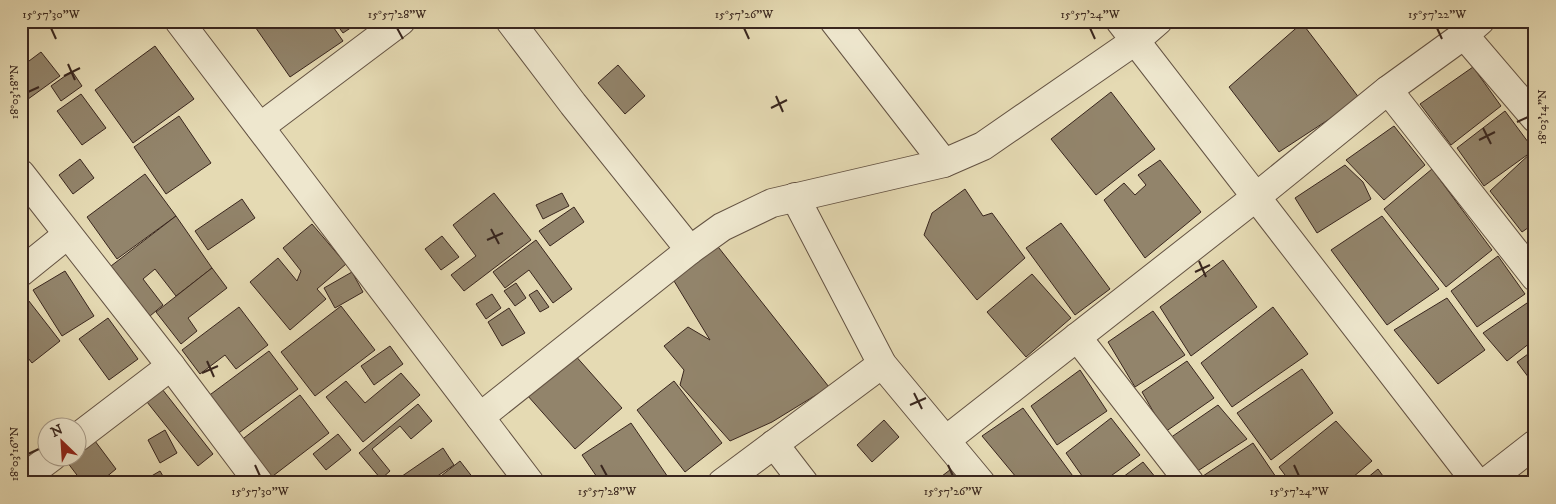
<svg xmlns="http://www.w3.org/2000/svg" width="1556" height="504" viewBox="0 0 1556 504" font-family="'IM FELL DW Pica',serif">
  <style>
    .building { fill: #92846b; stroke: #39261e }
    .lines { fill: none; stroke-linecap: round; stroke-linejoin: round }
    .minor-casing { stroke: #645343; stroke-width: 30 }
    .minor { stroke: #eee7ce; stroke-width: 28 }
    .ticks { fill: none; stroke: #39261e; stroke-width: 2 }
    .neatline { fill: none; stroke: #39261e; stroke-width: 2 }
    .ticks-label { font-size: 12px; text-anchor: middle; fill: #39261e }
  </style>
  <rect width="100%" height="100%" fill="#e5dab3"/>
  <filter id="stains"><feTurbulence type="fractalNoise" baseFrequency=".004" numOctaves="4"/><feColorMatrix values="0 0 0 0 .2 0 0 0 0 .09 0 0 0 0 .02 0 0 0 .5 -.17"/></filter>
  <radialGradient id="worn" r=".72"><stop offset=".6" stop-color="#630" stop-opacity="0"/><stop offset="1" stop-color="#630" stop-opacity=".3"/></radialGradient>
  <g class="building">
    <path d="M251,21H329L343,41L290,77Z"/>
    <path d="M334,21H361L343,33Z"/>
    <path d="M1302,23L1360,99L1279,152L1229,87Z"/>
    <path d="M155,46L194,99L133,143L95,90Z"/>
    <path d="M41,52L60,76L24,102L21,98V67Z"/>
    <path d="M618,65L645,96L625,114L598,83Z"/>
    <path d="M1473,67L1501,106L1451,145L1420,104Z"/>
    <path d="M72,71L82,86L61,101L51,86Z"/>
    <path d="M1111,92L1155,149L1096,195L1051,139Z"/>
    <path d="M81,94L106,128L82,145L57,111Z"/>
    <path d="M1505,111L1534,150L1484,186L1457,148Z"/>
    <path d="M179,116L211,163L166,194L134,147Z"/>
    <path d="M1394,126L1425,165L1384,200L1346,160Z"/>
    <path d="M1534,150L1535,223L1522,232L1490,191Z"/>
    <path d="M80,159L94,178L73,194L59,175Z"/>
    <path d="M1160,160L1201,212L1145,258L1104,200L1124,183L1135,195L1146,185L1138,175Z"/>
    <path d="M1345,165L1363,182L1371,199L1317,233L1295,198Z"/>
    <path d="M1432,169L1492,250L1446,287L1384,209Z"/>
    <path d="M145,174L176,216L117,259L87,217Z"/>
    <path d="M965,189L983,216L992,213L1025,258L977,300L924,235L932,213Z"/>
    <path d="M494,193L531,240L464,291L451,275L476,256L453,225Z"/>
    <path d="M562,193L569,206L543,219L536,205Z"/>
    <path d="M242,199L255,218L208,250L195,231Z"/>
    <path d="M574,207L584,222L550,246L539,231Z"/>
    <path d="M176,216L212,268L176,296L155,269L143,279L163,305L150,316L111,266Z"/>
    <path d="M1382,216L1439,289L1387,325L1331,250Z"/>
    <path d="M1061,223L1110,289L1075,315L1026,248Z"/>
    <path d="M312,224L346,264L317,289L326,299L290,330L250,282L278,258L297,281L301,271L283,248Z"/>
    <path d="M442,236L459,257L441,270L425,249Z"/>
    <path d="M536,240L572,289L553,303L529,270L505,288L493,272Z"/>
    <path d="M715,243L829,387L772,422L730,441L680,385L684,370L664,346L688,327L710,340L674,281Z"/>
    <path d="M1498,256L1525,294L1477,327L1451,291Z"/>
    <path d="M1223,260L1257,307L1191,356L1160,307Z"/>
    <path d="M212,268L227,288L188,318L197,331L181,344L156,312Z"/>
    <path d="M65,271L94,316L62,336L33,290Z"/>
    <path d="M352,272L363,292L335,308L324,288Z"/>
    <path d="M1032,274L1071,318L1026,357L987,312Z"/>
    <path d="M516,283L526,298L515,306L504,291Z"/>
    <path d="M537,290L549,307L540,312L529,295Z"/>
    <path d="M492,294L501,308L486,319L476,304Z"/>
    <path d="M25,296L60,341L32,363L21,349V298Z"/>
    <path d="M1447,298L1485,350L1438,384L1394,330Z"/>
    <path d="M1527,303L1535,312V339L1507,361L1483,333Z"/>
    <path d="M341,306L375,350L315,396L281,352Z"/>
    <path d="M239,307L268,345L236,369L225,355L200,374L182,350Z"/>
    <path d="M1273,307L1308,354L1232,407L1201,363Z"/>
    <path d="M509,308L525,333L502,346L488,322Z"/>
    <path d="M1153,311L1185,355L1135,387L1108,342Z"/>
    <path d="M108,318L138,359L109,380L79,339Z"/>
    <path d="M390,346L403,364L374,385L361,366Z"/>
    <path d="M1535,349V386L1517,362Z"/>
    <path d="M269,351L298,389L236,435L207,397Z"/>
    <path d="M573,353L622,408L575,449L527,395Z"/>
    <path d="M1187,361L1214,398L1165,432L1142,392Z"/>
    <path d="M1302,369L1333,413L1271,460L1237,413Z"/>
    <path d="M1080,370L1107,411L1057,445L1031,406Z"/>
    <path d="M401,373L420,395L363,442L326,397L346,381L365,403Z"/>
    <path d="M674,381L722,443L685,472L637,410Z"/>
    <path d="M162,389L213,454L198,466L147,402Z"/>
    <path d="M300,395L329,433L269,479L240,441Z"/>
    <path d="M418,404L432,421L411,439L400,426L372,449L390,471L381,479L359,453Z"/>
    <path d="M1218,405L1247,439L1196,472L1170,438Z"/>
    <path d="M1023,408L1078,483H1021L982,436Z"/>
    <path d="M1111,418L1140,455L1101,483H1087L1066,453Z"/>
    <path d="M884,420L899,437L872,462L857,445Z"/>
    <path d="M1336,421L1372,461L1346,483H1291L1279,467Z"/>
    <path d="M631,423L672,483H601L582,455Z"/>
    <path d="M165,430L177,453L160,463L148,440Z"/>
    <path d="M338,434L351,450L326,470L313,454Z"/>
    <path d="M92,437L116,469L99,483H83L64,458L66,456H78V448Z"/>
    <path d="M1253,443L1278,480L1274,483H1209L1203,476Z"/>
    <path d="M443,448L454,465L427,483H392Z"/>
    <path d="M460,461L477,483H432Z"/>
    <path d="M1143,462L1160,483H1115Z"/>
    <path d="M955,466L969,483H933Z"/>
    <path d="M1378,469L1388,483H1361Z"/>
    <path d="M160,471L167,483H144L143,481Z"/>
  </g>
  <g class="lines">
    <defs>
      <g id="minor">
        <path d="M179,21L530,483"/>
        <path d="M510,21L573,104L690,250"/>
        <path d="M834,21L944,163"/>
        <path d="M1120,21L1477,483"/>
        <path d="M1464,35L1535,118"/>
        <path d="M1388,90L1535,277"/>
        <path d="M260,127L401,21"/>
        <path d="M21,174L171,366L259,483"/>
        <path d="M795,197L882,364L981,483"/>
        <path d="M21,272L67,235"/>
        <path d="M1077,337L1190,483"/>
        <path d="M480,417L690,250L722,227L772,203L944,163L983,146L1135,41L1158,21"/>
        <path d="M78,437L171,366"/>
        <path d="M946,440L1256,197L1388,90L1464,35L1480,21"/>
        <path d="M774,444L804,483"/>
        <path d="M21,480L53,456"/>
        <path d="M722,483L882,364"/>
        <path d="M1485,483L1535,444"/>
      </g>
    </defs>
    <use href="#minor" class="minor-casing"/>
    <use href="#minor" class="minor"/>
  </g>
  <path class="ticks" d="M51,28L56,39M397,28L403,39M744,28L749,39M1090,28L1095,39M1437,28L1442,39M68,64L75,80M64,76L80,68M28,92L39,87M776,96L783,112M771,108L787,100M1517,122L1528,117M1483,128L1491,144M1479,140L1495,132M491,229L499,244M487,240L503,233M1199,261L1206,277M1195,272L1210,265M207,361L214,377M202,373L218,366M914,393L922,409M910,405L926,398M28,454L39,449M255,465L260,476M601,465L607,476M948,465L953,476M1294,465L1299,476"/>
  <rect width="1556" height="504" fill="none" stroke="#e5dab3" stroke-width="55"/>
  <g transform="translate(62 442) rotate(335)"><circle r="24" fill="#eee7ce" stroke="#a69a88"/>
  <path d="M0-4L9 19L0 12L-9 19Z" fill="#8f2418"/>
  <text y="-8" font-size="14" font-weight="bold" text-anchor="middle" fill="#39261e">N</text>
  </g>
  <rect x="28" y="28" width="1500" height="448" class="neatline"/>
  <g class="ticks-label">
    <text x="51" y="18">15°57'30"W</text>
    <text x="397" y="18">15°57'28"W</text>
    <text x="744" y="18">15°57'26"W</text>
    <text x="1090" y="18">15°57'24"W</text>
    <text x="1437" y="18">15°57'22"W</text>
    <text transform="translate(14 92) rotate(-90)" y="4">18°03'18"N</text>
    <text transform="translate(1542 117) rotate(-90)" y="4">18°03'14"N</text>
    <text transform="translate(14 454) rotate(-90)" y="4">18°03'16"N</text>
    <text x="260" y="495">15°57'30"W</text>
    <text x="607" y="495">15°57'28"W</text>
    <text x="953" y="495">15°57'26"W</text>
    <text x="1299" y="495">15°57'24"W</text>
  </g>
  <rect width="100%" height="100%" filter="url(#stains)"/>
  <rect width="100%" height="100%" fill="url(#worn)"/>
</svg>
